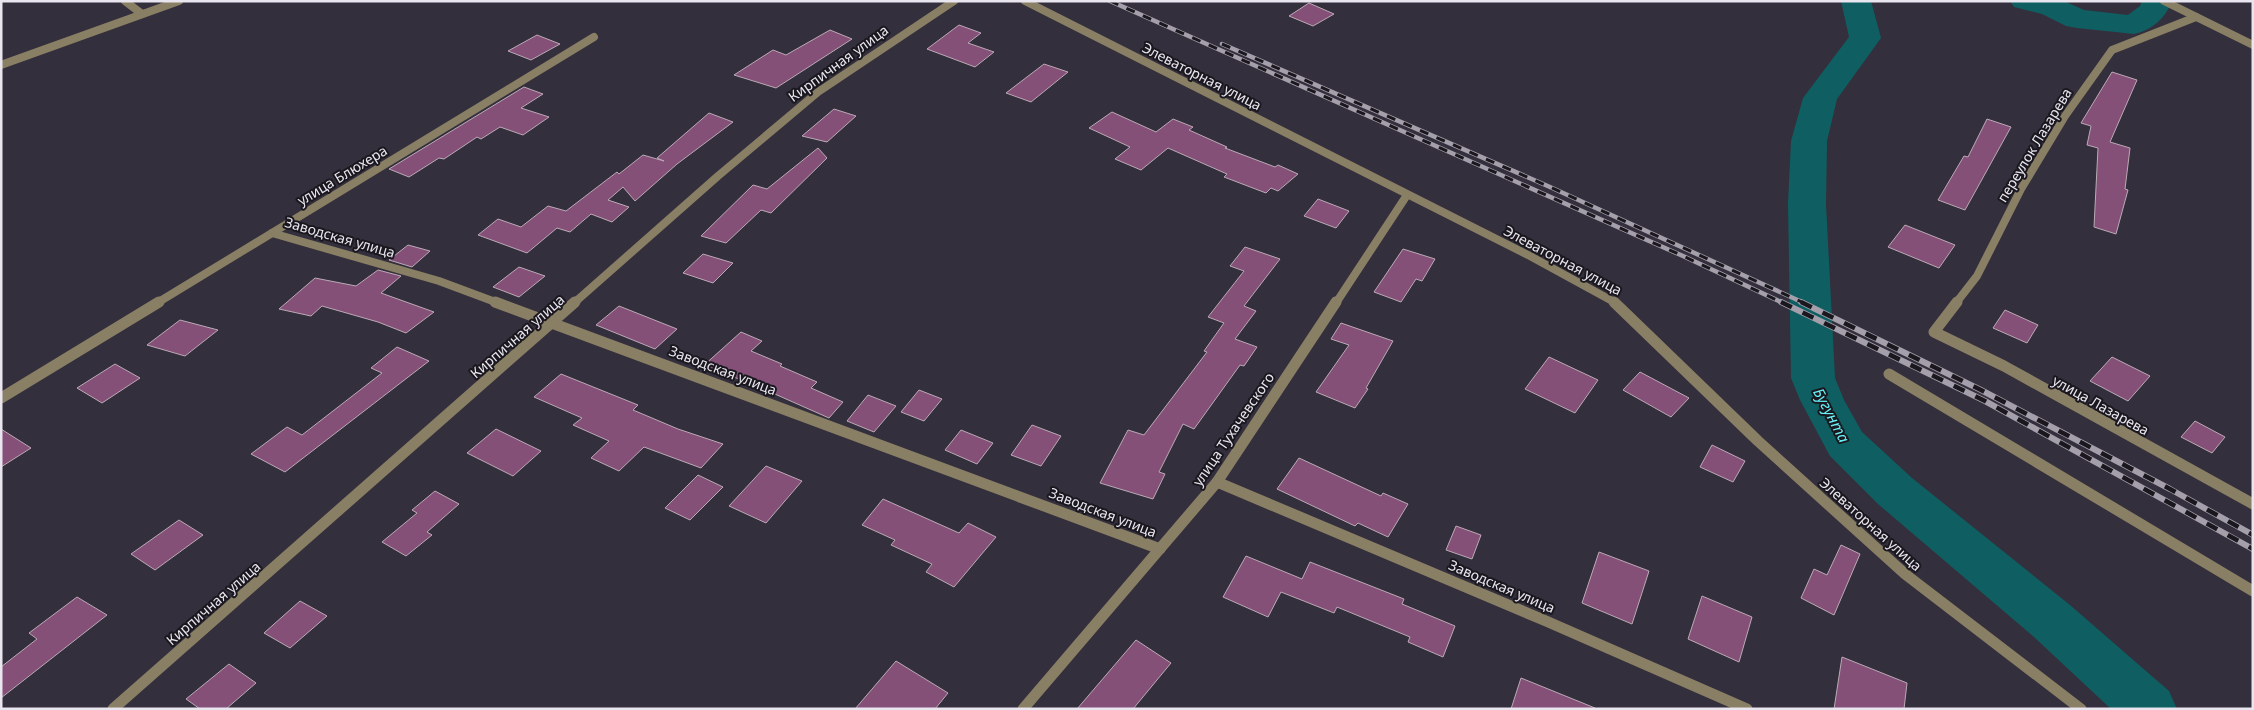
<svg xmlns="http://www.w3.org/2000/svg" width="2254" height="710" viewBox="0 0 2254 710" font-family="'Noto Sans',sans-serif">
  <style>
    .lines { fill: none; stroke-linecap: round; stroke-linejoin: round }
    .river { fill: #0f5f62; fill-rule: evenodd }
    .building { fill: #855078; stroke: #bbaab6 }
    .minor-far1 { stroke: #897f65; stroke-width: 8 }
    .minor { stroke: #897f65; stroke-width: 11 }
    .tertiary { stroke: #897f65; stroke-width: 8 }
    .rail-far1-casing { stroke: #a49fab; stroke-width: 4.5 }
    .rail-casing { stroke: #a49fab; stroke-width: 6 }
    .rail-far1 { stroke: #1a181e; stroke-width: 3; stroke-dasharray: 9; stroke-linecap: butt }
    .rail { stroke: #1a181e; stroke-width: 4.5; stroke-dasharray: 12; stroke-linecap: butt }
    .labels { text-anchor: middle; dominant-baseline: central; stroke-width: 4; stroke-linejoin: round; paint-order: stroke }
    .street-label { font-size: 14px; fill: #eae6f0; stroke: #1a181e }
    .water-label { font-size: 15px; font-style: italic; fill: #67f0f6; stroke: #1a181e }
  </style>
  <rect width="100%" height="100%" fill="#342f3c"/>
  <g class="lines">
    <g class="river">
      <path d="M1841,1H1871L1881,38L1837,99L1827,141L1826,204L1835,378L1844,400L1862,432L1912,478L2070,605L2169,691L2177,709H2111L2034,637L1878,504L1830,456L1800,400L1791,378L1788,204L1791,141L1803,98L1849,37Z"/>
      <path d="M2010,1H2064L2084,10L2128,15L2140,6L2142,1H2172C2165,19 2152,30 2134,34L2077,28L2066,26L2042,14L2014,7Z"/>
    </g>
  </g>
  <g class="building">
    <path d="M1309,3L1334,14L1313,26L1289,16Z"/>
    <path d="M959,25L981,33L968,43L994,52L975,67L927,49Z"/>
    <path d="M830,30L852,39L776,88L734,75L773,50L786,55Z"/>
    <path d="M537,35L560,44L531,60L508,51Z"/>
    <path d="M1044,64L1068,72L1031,102L1006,93Z"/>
    <path d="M2112,72L2137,80L2110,142L2130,148L2125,189L2128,190L2116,234L2094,227L2098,148L2087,145L2091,126L2081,123Z"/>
    <path d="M524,87L543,94L521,108L549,117L523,135L500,127L481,139L477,137L444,159L439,158L409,177L389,169Z"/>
    <path d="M834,109L856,116L827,142L802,136Z"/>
    <path d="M1112,112L1156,132L1173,119L1193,127L1189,130L1227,147L1225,148L1275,167L1278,165L1298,174L1278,191L1271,188L1266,193L1224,177L1227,174L1168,148L1141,170L1115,159L1130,147L1089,128Z"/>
    <path d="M709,113L733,122L677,164L635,201L623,187L608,200L629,207L612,222L591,214L570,232L557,228L527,253L478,235L498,219L521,227L548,206L566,211L617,172L619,174L643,155L664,161L657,158Z"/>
    <path d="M1987,119L2011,127L1965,210L1938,200L1964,156L1968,157Z"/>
    <path d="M818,148L827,158L771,213L761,210L726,243L701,236L753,185L767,189Z"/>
    <path d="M1318,199L1349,211L1336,228L1304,216Z"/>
    <path d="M1905,225L1955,245L1939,268L1888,247Z"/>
    <path d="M408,245L430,251L412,267L389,260Z"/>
    <path d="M1245,247L1280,259L1244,306L1256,311L1235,339L1257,347L1244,366L1240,365L1194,429L1183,424L1159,472L1165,474L1153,499L1100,483L1128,430L1144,435L1207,352L1204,351L1224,323L1208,317L1244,271L1230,266Z"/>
    <path d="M1403,249L1435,259L1422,281L1416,279L1401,302L1374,292Z"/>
    <path d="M703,254L733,263L713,283L683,273Z"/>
    <path d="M519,267L545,276L519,297L493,287Z"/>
    <path d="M378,270L401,276L381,293L434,312L406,333L378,322L322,306L311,316L279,309L315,278L356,286Z"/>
    <path d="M619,306L677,329L655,349L596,325Z"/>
    <path d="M2005,310L2038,325L2027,343L1993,328Z"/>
    <path d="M180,320L218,330L185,356L147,345Z"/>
    <path d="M1341,323L1393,341L1366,388L1368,389L1355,408L1316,392L1349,345L1331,339Z"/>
    <path d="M741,332L762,341L751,351L782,364L780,366L817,382L811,388L843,402L829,418L759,387L726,374L724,377L702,367Z"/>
    <path d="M397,347L429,361L285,472L251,454L287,427L302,435L382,373L371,368Z"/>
    <path d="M1549,357L1598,380L1575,413L1525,389Z"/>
    <path d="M2112,357L2150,376L2128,401L2090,381Z"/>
    <path d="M115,364L140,378L102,403L77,388Z"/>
    <path d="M1640,372L1689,398L1671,417L1623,390Z"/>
    <path d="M561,374L638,405L633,410L678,429L723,444L701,468L644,447L619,471L591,458L609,441L573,425L582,418L534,397Z"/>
    <path d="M919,390L942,399L924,421L901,412Z"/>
    <path d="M868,395L896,406L874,432L847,421Z"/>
    <path d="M2195,421L2225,437L2212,453L2181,437Z"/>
    <path d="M1032,425L1061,436L1041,466L1011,455Z"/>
    <path d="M1,429L31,448L1,467Z"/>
    <path d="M496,429L541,451L513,476L467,453Z"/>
    <path d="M961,430L993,443L977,464L945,450Z"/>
    <path d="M1712,445L1745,461L1733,482L1700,467Z"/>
    <path d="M1299,458L1381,496L1383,493L1408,504L1388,537L1358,523L1355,526L1277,489Z"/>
    <path d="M766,466L802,481L766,523L729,506Z"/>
    <path d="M698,475L723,487L690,520L665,508Z"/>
    <path d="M435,491L459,504L427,532L432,535L406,556L382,542L417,513L412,510Z"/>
    <path d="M883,499L959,533L968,523L996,537L954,587L926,572L932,564L891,545L895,540L862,525Z"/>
    <path d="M179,520L203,535L155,570L131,554Z"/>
    <path d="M1456,526L1481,535L1472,559L1446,550Z"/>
    <path d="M1841,545L1860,554L1834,615L1801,598L1814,569L1827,575Z"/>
    <path d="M1599,552L1649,571L1632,624L1582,603Z"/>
    <path d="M1246,556L1302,579L1310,562L1404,599L1402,604L1455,626L1443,657L1408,642L1410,637L1337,607L1334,613L1281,592L1268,617L1223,597Z"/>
    <path d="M1702,596L1752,617L1739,662L1688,639Z"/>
    <path d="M77,597L107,615L1,698V667L37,639L29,633Z"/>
    <path d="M300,601L327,616L290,648L264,633Z"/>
    <path d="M1136,640L1171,663L1133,709H1077Z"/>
    <path d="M1842,657L1907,683L1904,709H1834Z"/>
    <path d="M896,661L948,693L935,709H855Z"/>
    <path d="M229,664L256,683L226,709H200L186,699Z"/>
    <path d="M1521,678L1595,708L1594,709H1511Z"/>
  </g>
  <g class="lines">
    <g class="minor-far1">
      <path d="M1025,1L1530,256L1616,303"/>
      <path d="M272,233L439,281L498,303"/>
      <path d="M157,303L594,37"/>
      <path d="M574,303L718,176L818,92L954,1"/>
      <path d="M1336,303L1407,195"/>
      <path d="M1956,303L1977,276L2021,189L2065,116L2112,50L2196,17"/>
    </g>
    <g class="minor">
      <path d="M495,302L1160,549"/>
      <path d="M1614,302L1758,441L1905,574L2081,709"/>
      <path d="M1957,302L1934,332L2004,366L2253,504"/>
      <path d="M1889,374L2253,591"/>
      <path d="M1,398L159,302"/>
      <path d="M1217,482L1546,621L1747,709"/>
      <path d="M113,709L575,302"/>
      <path d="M1023,709L1217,482L1336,302"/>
    </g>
    <g class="tertiary">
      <path d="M125,1L142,14"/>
      <path d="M2164,1L2253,45"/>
      <path d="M1,65L179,1"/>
    </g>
    <defs>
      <g id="rail-far1">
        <path d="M1110,1L1683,256L1783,303"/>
        <path d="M1222,44L1550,187L1804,303"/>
      </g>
      <g id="rail">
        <path d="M1781,302L1985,401L2253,549"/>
        <path d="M1801,302L1981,390L2170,489L2253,535"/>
      </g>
    </defs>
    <use href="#rail-far1" class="rail-far1-casing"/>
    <use href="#rail" class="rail-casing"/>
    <use href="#rail-far1" class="rail-far1"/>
    <use href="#rail" class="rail"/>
  </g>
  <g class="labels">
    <g class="street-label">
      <text transform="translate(838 63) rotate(-36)">Кирпичная улица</text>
      <text transform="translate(1202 76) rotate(27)">Элеваторная улица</text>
      <text transform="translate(2034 145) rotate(-59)">переулок Лазарева</text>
      <text transform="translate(342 175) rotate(-31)">улица Блюхера</text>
      <text transform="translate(340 237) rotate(16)">Заводская улица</text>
      <text transform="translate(1563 260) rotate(28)">Элеваторная улица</text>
      <text transform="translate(517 336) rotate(-41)">Кирпичная улица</text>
      <text transform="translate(723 370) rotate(21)">Заводская улица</text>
      <text transform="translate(2101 405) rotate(29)">улица Лазарева</text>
      <text transform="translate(1233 429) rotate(-56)">улица Тухачевского</text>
      <text transform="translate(1103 512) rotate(21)">Заводская улица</text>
      <text transform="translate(1871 524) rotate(42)">Элеваторная улица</text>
      <text transform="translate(1502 586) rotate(23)">Заводская улица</text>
      <text transform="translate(213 603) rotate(-41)">Кирпичная улица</text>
    </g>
    <g class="water-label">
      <text transform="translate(1832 415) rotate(62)">Бугунта</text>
    </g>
  </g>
  <rect width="2254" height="710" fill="none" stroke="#eae6f0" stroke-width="5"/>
</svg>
